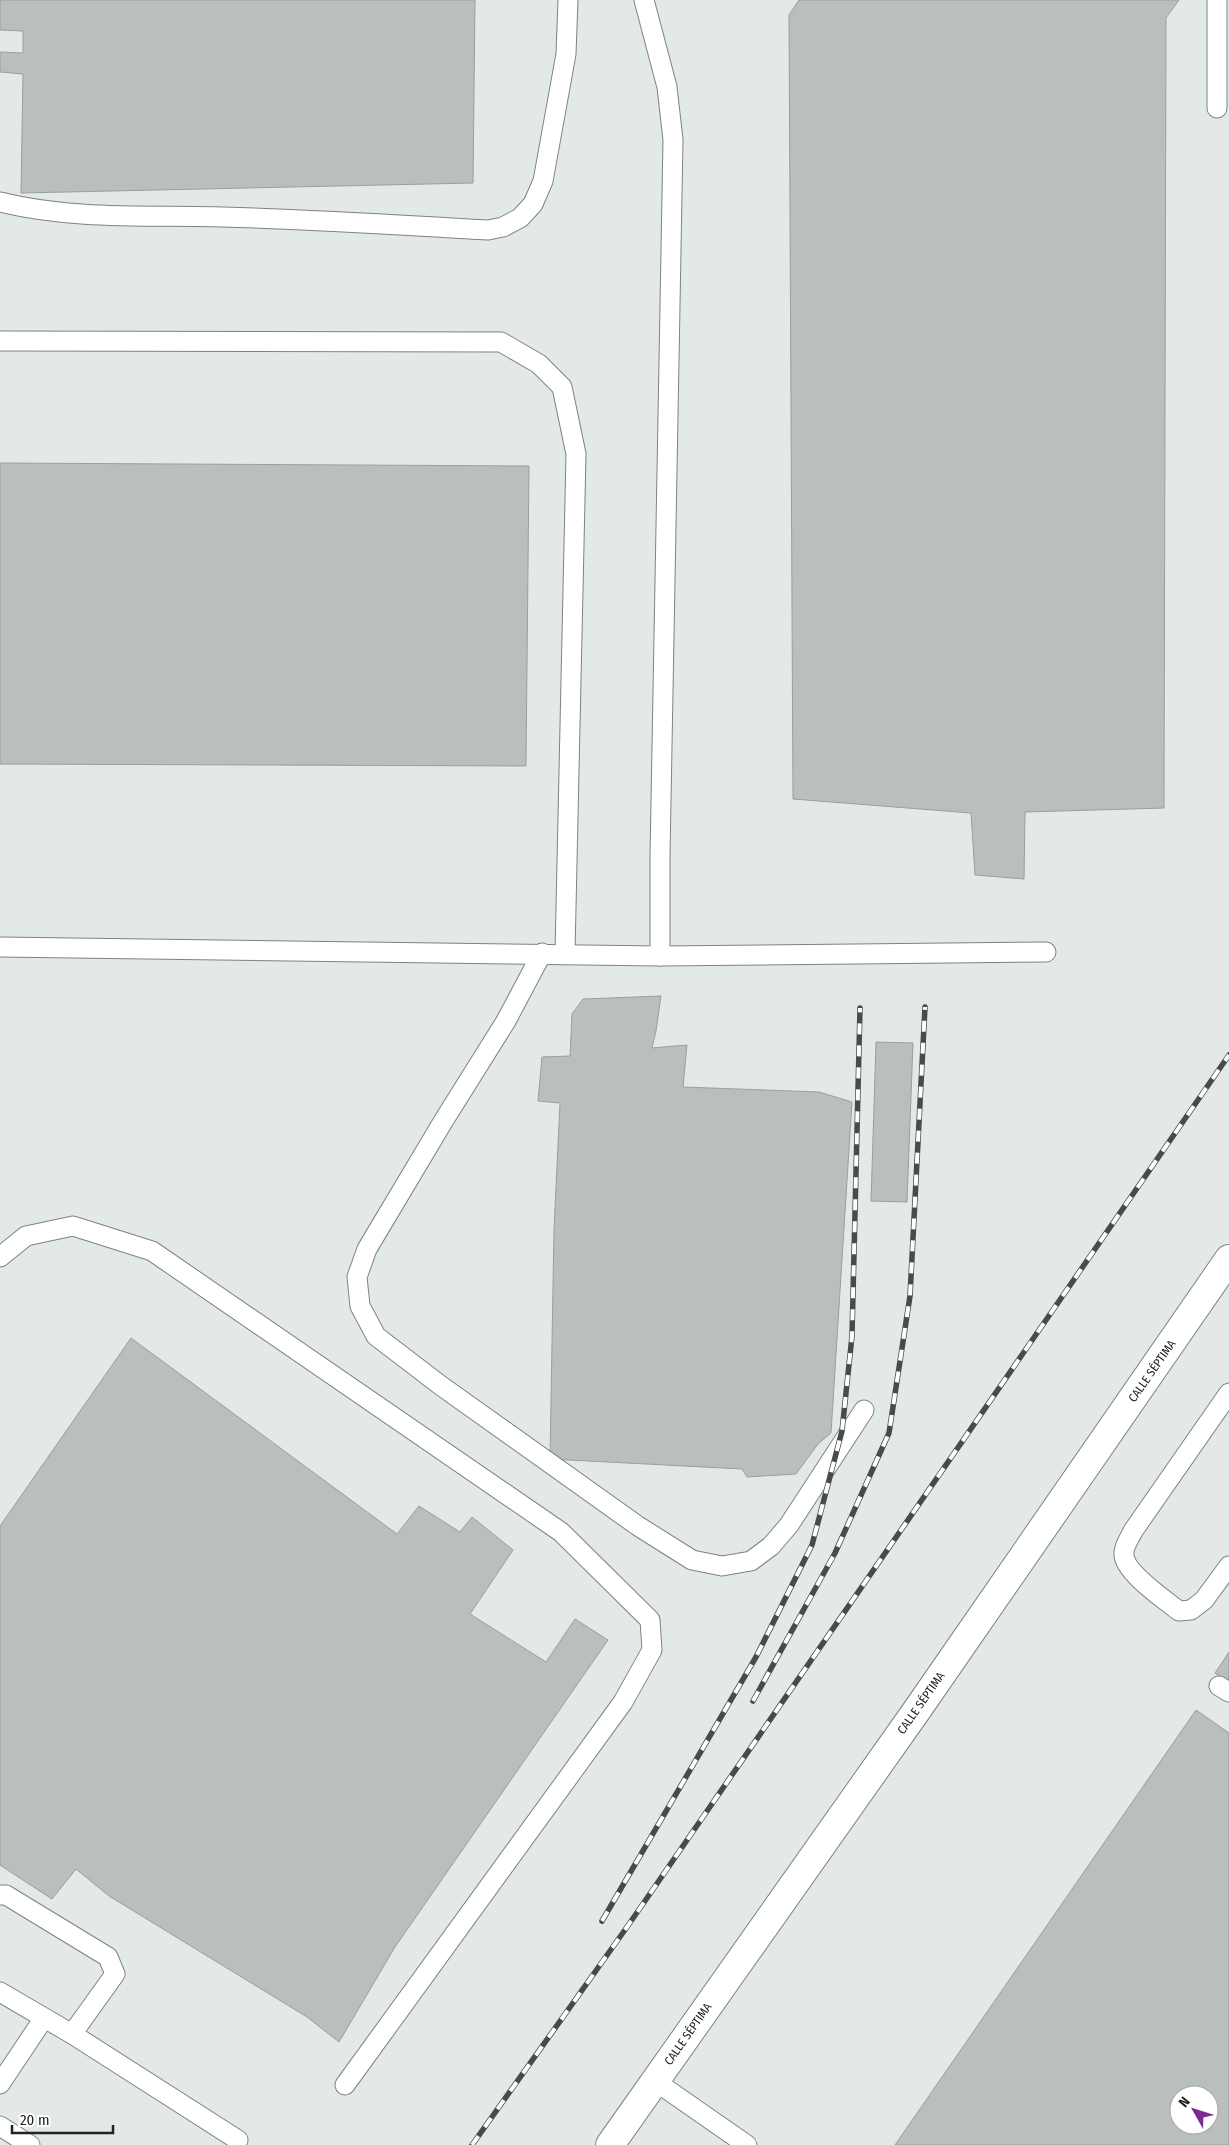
<svg xmlns="http://www.w3.org/2000/svg" width="1229" height="2145" viewBox="0 0 1229 2145" font-family="'Fira Sans Condensed',sans-serif">
  <style>
    .building { fill: #b9bfbc; stroke: #9a9f9d; fill-rule: evenodd }
    .lines { fill: none; stroke-linecap: round; stroke-linejoin: round }
    .service-casing { stroke: #7d8380; stroke-width: 21 }
    .tertiary-casing { stroke: #7d8380; stroke-width: 30 }
    .service { stroke: #fff; stroke-width: 19 }
    .tertiary { stroke: #fff; stroke-width: 28 }
    .rail-casing { stroke: #484b49; stroke-width: 5.5 }
    .rail { stroke: #fff; stroke-width: 4; stroke-dasharray: 11; stroke-linecap: butt }
    .labels { text-anchor: middle; dominant-baseline: central; stroke-width: 4; stroke-linejoin: round; paint-order: stroke }
    .street-label { font-size: 12px; fill: #212322; stroke: #fff }
  </style>
  <rect width="100%" height="100%" fill="#e3e9e6"/>
  <g class="building">
    <path d="M0,0H475L473,183L21,193L23,74L0,72V52L23,53V31L0,30Z"/>
    <path d="M799,0H1179L1166,18L1164,808L1025,812L1024,879L975,875L971,813L793,799L789,15Z"/>
    <path d="M0,463L529,466L526,766L0,764Z"/>
    <path d="M661,996L656,1031L652,1048L687,1045L683,1087L819,1092L852,1102L831,1433L818,1444L796,1474L747,1477L742,1469L550,1459L554,1229L560,1103L538,1101L542,1057L570,1056L572,1014L583,999Z"/>
    <path d="M876,1042L913,1043L907,1202L871,1201Z"/>
    <path d="M131,1338L397,1534L419,1506L460,1532L472,1517L513,1550L470,1614L546,1662L575,1619L608,1640L395,1947L339,2042L307,2017L109,1896L76,1869L52,1899L0,1865V1526Z"/>
    <path d="M1229,1652V1683L1215,1673Z"/>
    <path d="M1196,1710L1229,1733V2145H895ZM1179,2095H1209V2125H1179Z"/>
  </g>
  <g class="lines">
    <defs>
      <g id="service">
        <path d="M644,0L667,87L673,140L660,857V956"/>
        <path d="M1217,0V108"/>
        <path d="M0,202C72,220 149,215 223,217C312,219 400,225 488,230L503,227L520,218L533,204L543,181L566,54L568,0"/>
        <path d="M0,341L501,342L539,364L562,387L576,454L565,953"/>
        <path d="M0,947L660,956L1046,952"/>
        <path d="M542,953L506,1021L444,1120L367,1249L357,1277L360,1306L376,1336L440,1385L638,1526L692,1560L722,1566L751,1561L771,1546L789,1525L864,1410"/>
        <path d="M0,1257L26,1236L73,1226L152,1251L561,1532L650,1620L652,1650L623,1702L345,2085"/>
        <path d="M1229,1393L1133,1531C1130,1538 1124,1545 1124,1553C1122,1571 1165,1600 1179,1611L1191,1610L1204,1600L1229,1566"/>
        <path d="M1219,1686L1229,1692"/>
        <path d="M0,1895H6L108,1957L115,1974L72,2034"/>
        <path d="M0,1992L72,2034L238,2140"/>
        <path d="M655,2081L747,2145"/>
        <path d="M0,2084L44,2018"/>
        <path d="M0,2126L30,2145"/>
      </g>
      <path id="tertiary" d="M610,2145L917,1710L1229,1259"/>
    </defs>
    <use href="#service" class="service-casing"/>
    <use href="#tertiary" class="tertiary-casing"/>
    <use href="#service" class="service"/>
    <use href="#tertiary" class="tertiary"/>
    <defs>
      <g id="rail">
        <path d="M753,1701L835,1553L889,1433L910,1296L925,1007"/>
        <path d="M602,1921L756,1657L812,1545L842,1431L852,1336L860,1008"/>
        <path d="M472,2145L627,1927L1229,1055"/>
      </g>
    </defs>
    <use href="#rail" class="rail-casing"/>
    <use href="#rail" class="rail"/>
  </g>
  <g class="labels">
    <g class="street-label">
      <text transform="translate(1152 1371) rotate(-55)">CALLE SÉPTIMA</text>
      <text transform="translate(921 1703) rotate(-55)">CALLE SÉPTIMA</text>
      <text transform="translate(688 2034) rotate(-55)">CALLE SÉPTIMA</text>
    </g>
  </g>
  <g transform="translate(1194 2110) rotate(309)"><circle r="24" fill="#ffffff" stroke="#a6a7a7"/>
  <path d="M0-4L9 19L0 12L-9 19Z" fill="#7f2998"/>
  <text y="-8" font-size="14" font-weight="bold" text-anchor="middle" fill="#212322">N</text>
  </g>
  <path d="M12 2125v8h101v-8" fill="none" stroke="#212322" stroke-width="2.5"/>
  <text x="20" y="2125" font-size="15" fill="#212322" stroke="#ffffff" stroke-width="4" paint-order="stroke">20 m</text>
</svg>
